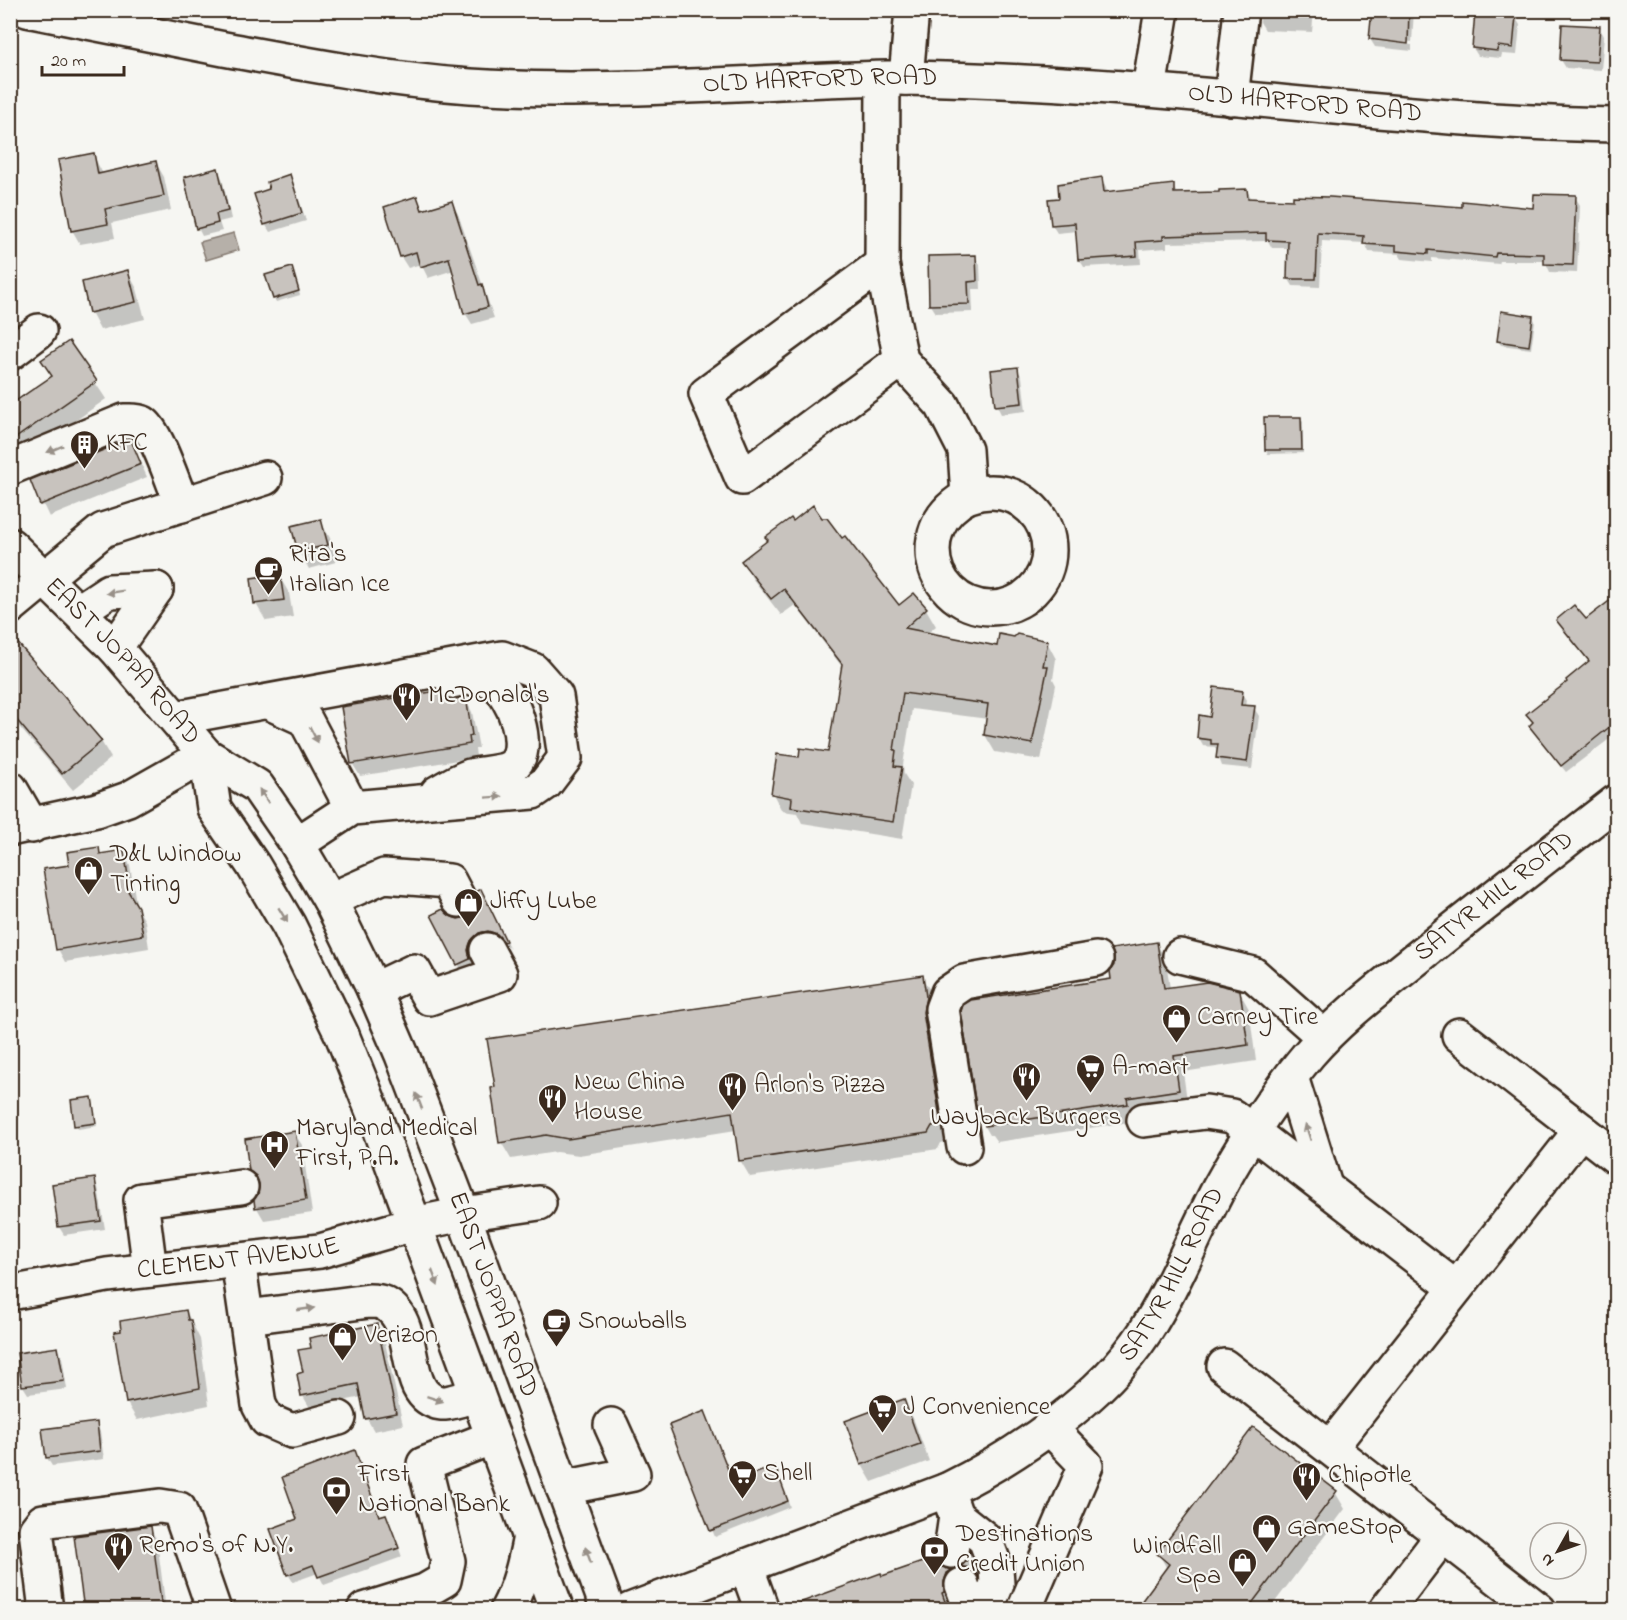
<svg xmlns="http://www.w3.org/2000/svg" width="1627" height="1620" viewBox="0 0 1627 1620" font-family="'Indie Flower',sans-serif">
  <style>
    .water { fill: #b6b0a9; stroke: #857a71; stroke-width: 1.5 }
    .shadow { fill: #0003 }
    .building { fill: #c8c3be; stroke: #3b2a1e; stroke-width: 1.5 }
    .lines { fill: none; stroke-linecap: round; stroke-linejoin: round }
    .minor-casing { stroke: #3b2a1e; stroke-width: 38 }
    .major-casing { stroke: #3b2a1e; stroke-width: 38 }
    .minor { stroke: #f6f6f2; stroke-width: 33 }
    .major { stroke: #f6f6f2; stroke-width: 33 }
    .oneway { fill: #989088 }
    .labels { text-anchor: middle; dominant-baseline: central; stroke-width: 4.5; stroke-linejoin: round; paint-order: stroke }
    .street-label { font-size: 26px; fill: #3b2a1e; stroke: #f6f6f2 }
    .poi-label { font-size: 26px; fill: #3b2a1e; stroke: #f6f6f2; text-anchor: start }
  </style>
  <rect width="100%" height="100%" fill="#f6f6f2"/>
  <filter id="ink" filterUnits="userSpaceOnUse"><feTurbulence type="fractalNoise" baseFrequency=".0167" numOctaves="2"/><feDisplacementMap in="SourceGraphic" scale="12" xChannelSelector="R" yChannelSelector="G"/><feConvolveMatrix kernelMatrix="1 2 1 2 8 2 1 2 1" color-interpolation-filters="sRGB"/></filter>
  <g filter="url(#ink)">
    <path class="water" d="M234,233L239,250L206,260L200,242Z"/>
    <g class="shadow">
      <path d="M474,10H871V16L589,13L588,11L501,12V14Z"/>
      <path d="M963,10H1125V15H1030L1027,11L996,15H965Z"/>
      <path d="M1260,10H1314L1312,32L1265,30L1260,22Z"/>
      <path d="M1373,10H1414L1412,42L1374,38V41L1412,45V51L1375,47L1370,39Z"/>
      <path d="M1515,17L1520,25L1517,55L1502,54L1501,58L1478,56L1473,48Z"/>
      <path d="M1599,27L1604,36L1601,70L1566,68L1561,60Z"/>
      <path d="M93,155L103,174L156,163L164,177L171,210L112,223L115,238L80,244L72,230Z"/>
      <path d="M217,170L222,178L231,219L219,222L222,231L202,236L198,228Z"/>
      <path d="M290,176L294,184L306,221L270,232L265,224L271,190Z"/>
      <path d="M1102,179L1106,187L1107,193L1173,186L1177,194L1247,191L1252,199L1463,208L1535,209L1575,197L1580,205L1577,273L1550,272L1545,261H1500L1499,264L1432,258V262L1402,259L1399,254L1369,252L1365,243L1322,241L1320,287L1293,286L1288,278L1289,248H1272L1268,241L1167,243V248L1140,250L1141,264L1084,267L1079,259L1077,231L1057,233L1052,225L1061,199Z"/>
      <path d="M416,198L424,211L451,203L458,214L494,318L472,324L465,313L454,270L428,278L421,264L408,268L401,257L386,207Z"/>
      <path d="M975,256L980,265L981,289H972L973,312L936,313L931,305Z"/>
      <path d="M128,272L137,289L145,319L100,330L91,313L84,283Z"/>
      <path d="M293,272L300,295L276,302L274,298Z"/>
      <path d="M1533,317L1535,321L1531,349L1501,345L1498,341Z"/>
      <path d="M69,343L106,399L10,467V402L13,405L53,377Z"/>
      <path d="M1017,369L1022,377L1026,411L1001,414L997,406L993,372Z"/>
      <path d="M1266,419H1301L1303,422V453L1268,454L1266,450Z"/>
      <path d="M131,441L147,477L49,517L32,481Z"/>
      <path d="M320,521L330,538L336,562L309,569L299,552Z"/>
      <path d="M743,561L899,607L914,595L926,609L936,626L927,634L998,648L1047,642L1056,659L1053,679L1056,685L1041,760L995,752L985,735L988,719L912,709L903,765L904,774L911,785L902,839L802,823L797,813L782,811L773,794L800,759L829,754L843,668L795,605L781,615L752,578Z"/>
      <path d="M279,576L289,593L293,617L266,621L256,604L252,579Z"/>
      <path d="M1562,628L1616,691V734L1566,772L1535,734L1534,724L1528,714L1569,682L1590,662Z"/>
      <path d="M10,655L101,741L111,758L73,790L10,716Z"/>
      <path d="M1242,692L1247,700L1246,707L1254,708L1259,716L1252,769L1222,766L1215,747L1203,746L1198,737L1212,718Z"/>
      <path d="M465,699L472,712L479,748H475L476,757L360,776L352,763L446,701Z"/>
      <path d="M98,849L102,856L123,852L130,865L136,903L135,904L145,921L149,948L65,962L58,949L71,866Z"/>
      <path d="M485,900L510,949L504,942L494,939L475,949L472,959L474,967L463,973L433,915L458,920L468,918Z"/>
      <path d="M1156,943L1166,960L1170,989L1239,991L1249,1009L1256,1061L1183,1072L1188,1107L1136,1121L997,1142L992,1135H990L980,1118L1113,980L1115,965Z"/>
      <path d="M922,977L932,994L950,1141L941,1143L938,1149L750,1177L740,1160L736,1130L579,1155L556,1152L511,1159L501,1142Z"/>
      <path d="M91,1099L97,1126L78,1129L76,1125Z"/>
      <path d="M294,1133L302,1145L312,1213L264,1220L257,1208L261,1185L251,1170Z"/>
      <path d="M94,1179L98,1187L105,1229L64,1235L59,1227L54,1185Z"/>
      <path d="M10,1214L17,1256L10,1257Z"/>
      <path d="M186,1311L200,1339L209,1405L137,1420L127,1403L115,1333Z"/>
      <path d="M376,1326L384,1338L403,1425L374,1431L367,1419L362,1397L310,1408L303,1396L313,1349Z"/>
      <path d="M58,1348L62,1357L67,1389L28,1394L23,1386Z"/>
      <path d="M903,1401L913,1418L929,1461L872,1482L862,1465L846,1422Z"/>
      <path d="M96,1423L100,1432L104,1459L52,1466L47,1458Z"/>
      <path d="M671,1426L733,1484L777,1474L790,1507L715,1537Z"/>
      <path d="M354,1452L380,1517L385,1515L390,1524L402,1557L324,1585L318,1573L293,1582L288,1574L299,1520Z"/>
      <path d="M1335,1492L1345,1509L1269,1610H1147L1167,1569L1159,1554Z"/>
      <path d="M150,1528L157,1540L166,1610H86Z"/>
      <path d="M970,1555L974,1562L979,1578L972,1575H966L962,1567L967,1563Z"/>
      <path d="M939,1567L952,1571L956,1578L947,1591L948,1600L945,1601L948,1610H791L882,1578Z"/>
    </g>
    <g class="building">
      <path d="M1372,10H1409L1408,44L1369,39Z"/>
      <path d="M1475,12L1516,16L1513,48L1498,46L1497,51L1472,48Z"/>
      <path d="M1562,24L1600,26L1597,62L1560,60Z"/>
      <path d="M94,153L98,174L156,161L164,196L105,209L108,224L71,231L58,160Z"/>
      <path d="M218,168L228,211L216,214L218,223L196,229L184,177Z"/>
      <path d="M290,174L302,213L264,225L254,194L269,189L267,182Z"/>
      <path d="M1102,177L1104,192L1174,184V193L1219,192V190L1247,189L1248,198L1293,200V196L1330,197L1462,207V201L1533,208L1534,194L1576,195L1573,265L1544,264V254L1496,253L1495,257L1428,250V254L1396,251V246L1363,244L1364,236L1318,233L1316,279H1287L1288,241L1266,240V233L1163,236V240L1136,242L1137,256L1078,260L1075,223L1051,225L1048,199L1059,198L1058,184Z"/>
      <path d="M417,196L422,210L452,201L479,285L482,284L488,307L464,314L449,258L420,267L416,252L400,257L384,207Z"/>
      <path d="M976,255L977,281L968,282L969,304L929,305L928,256Z"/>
      <path d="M292,267L299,291L273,299L265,275Z"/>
      <path d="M128,270L136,302L89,313L82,282Z"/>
      <path d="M1501,311L1533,316L1529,346L1497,341Z"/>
      <path d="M69,341L97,381L10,442V405L52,376L41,360Z"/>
      <path d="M1018,367L1022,403L995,406L991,370Z"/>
      <path d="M1264,417H1301L1302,450H1265Z"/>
      <path d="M128,440H131L141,464L40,505L30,480Z"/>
      <path d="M813,505L822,518H827L842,538L845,536L899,605L914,593L927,608L905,628L997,646L999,634L1014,637L1017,634L1048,641L1043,666H1048L1032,744L984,735L988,704L903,693L894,750H896L894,766L902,767L893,822L791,807L792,798L771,794L777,754L799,757L800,748L828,752L842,664L784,589L771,599L741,561L768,540L765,537L791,518L793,521Z"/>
      <path d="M321,519L328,545L298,552L291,526Z"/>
      <path d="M280,574L284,600L254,604L251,578Z"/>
      <path d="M1617,595V721L1561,766L1529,726L1533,722L1526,714L1567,682L1566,680L1589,661L1556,620L1574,605L1586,619Z"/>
      <path d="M10,634L102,741L62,774L10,712Z"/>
      <path d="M1214,687L1243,691L1241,705L1255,706L1247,762L1216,758L1218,744H1211V740L1197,738L1199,715L1210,717Z"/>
      <path d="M437,691L447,699L466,697L472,735L469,736L470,744L351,764L341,707Z"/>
      <path d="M99,847L100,854L124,850L130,889L128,891L138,907L143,935L56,950L43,869L69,865L67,852Z"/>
      <path d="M481,889L506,941L504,942L497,934L488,931L479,933L471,941L468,950L470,959L457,965L431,915L443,909L450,916L458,919L467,917L475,909L478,901L476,892Z"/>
      <path d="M1157,942L1164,988L1207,982L1240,990L1248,1045L1174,1056L1179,1090L1127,1098L1128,1104L985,1126L984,1118L978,1119L961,1011L963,1005L971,1000L1111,979L1110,971L1114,965V956L1111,949Z"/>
      <path d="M923,975L926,997L923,1012L941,1124L932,1126L928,1133L739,1161L732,1112L568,1139L546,1135L499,1143L491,1088L495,1087L487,1039Z"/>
      <path d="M92,1097L96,1123L74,1126L71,1100Z"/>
      <path d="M295,1131L306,1200L255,1208L254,1200L258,1194L259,1184L256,1176L249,1171L245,1139Z"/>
      <path d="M95,1178L101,1221L58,1227L52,1184Z"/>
      <path d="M186,1310L188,1320H191L200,1388L126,1403L114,1332L121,1331L120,1321Z"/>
      <path d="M377,1324L396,1413L365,1419L358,1384L301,1396L297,1374L303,1372L298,1350L311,1348L309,1338Z"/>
      <path d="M58,1347L64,1381L22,1386L17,1353Z"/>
      <path d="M904,1399L920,1444L861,1465L845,1421Z"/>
      <path d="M705,1411L733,1482L775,1466L788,1501L710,1531L669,1425Z"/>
      <path d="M97,1422L100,1451L46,1458L42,1429Z"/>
      <path d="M1253,1427L1337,1491L1247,1610H1135L1169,1564L1157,1554Z"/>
      <path d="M355,1450L379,1516L386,1514L399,1548L318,1577L313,1565L287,1575L270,1529L297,1519L282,1477Z"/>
      <path d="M151,1526L162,1610H84L74,1536Z"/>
      <path d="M934,1558L940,1566L948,1569H953L947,1573L944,1582V1592L942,1593L948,1610H788V1607L881,1573L882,1576Z"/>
    </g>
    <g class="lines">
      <defs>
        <g id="minor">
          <path id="s1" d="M27,10C93,23 159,36 224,49C306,64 388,80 470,86C609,95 749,81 888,78C933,78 979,80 1024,82C1222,91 1418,122 1616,125"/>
          <path d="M906,78L912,10"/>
          <path d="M883,79L882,264L901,360L942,405L965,450L968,496"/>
          <path d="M1149,89L1162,10"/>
          <path d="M1231,98L1241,10"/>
          <path d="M882,264L706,394L742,478L901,360"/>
          <path d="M10,353L39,331"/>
          <path d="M10,468L124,421C130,421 137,420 143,423C156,430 175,488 182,505"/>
          <circle cx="991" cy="550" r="58"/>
          <path d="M10,607L103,530L265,478"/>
          <path d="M79,611L109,591L156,589"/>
          <path d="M115,648L156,589"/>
          <path d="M268,702L305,719L352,808"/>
          <path d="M176,718L502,658L533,670L556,696L565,758L546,783L533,792L352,808L297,844"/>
          <path d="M10,788L32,826"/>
          <path d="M437,793C447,787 459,780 470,776C481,773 502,773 511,767C535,751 512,692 493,682C481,675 465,678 452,681"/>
          <path d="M10,829L97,810L128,799L206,755"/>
          <path d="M330,900L384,876L449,881L459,900"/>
          <path d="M1180,956L1253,974L1324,1037"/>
          <path d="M374,990L414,971L429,998L500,974L487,950"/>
          <path d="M1459,1035L1616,1157"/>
          <path d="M1291,1077L1325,1186"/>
          <path d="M1144,1120L1206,1112L1232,1116L1456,1288"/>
          <path d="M964,1147L942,1009L948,993L964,982L1096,959"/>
          <path d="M238,1260L259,1405L267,1420L292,1431L339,1418"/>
          <path d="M150,1270L141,1200L241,1187"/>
          <path id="s2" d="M10,1293L107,1275L320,1251L414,1224L463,1214L539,1203"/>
          <path d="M248,1317L369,1301C373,1301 379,1301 383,1303C422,1320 398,1397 441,1403C448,1404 469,1397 477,1394"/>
          <path d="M1224,1366L1539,1610"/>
          <path d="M1331,1447L1581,1130"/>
          <path d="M563,1488L633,1474L611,1425"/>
          <path d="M947,1490L956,1516L985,1539L996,1568L997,1584L986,1610"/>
          <path d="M951,1551L956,1516"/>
          <path d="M746,1566L762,1610"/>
          <path d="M962,1585L971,1610"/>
          <path d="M46,1610L36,1530L43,1521L160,1506L179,1509L214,1610"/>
          <path d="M364,1610L425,1591L444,1580L448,1561L424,1464L493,1437"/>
          <path id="s3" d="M630,1610L947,1490C1017,1456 1102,1398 1145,1332C1173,1289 1194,1235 1219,1188C1245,1141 1274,1095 1309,1054C1340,1018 1379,989 1416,959C1482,906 1549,854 1616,802"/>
          <path d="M1024,1610L1086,1465L1049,1427"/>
          <path d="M1386,1610L1443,1535"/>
        </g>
        <g id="major">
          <path id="s4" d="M10,545L115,648L206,755L257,786L297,844L330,900L374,990L402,1055L463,1214L608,1610"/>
          <path d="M206,755L214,808L253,865L289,926L342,1035L373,1112L557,1610"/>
          <path d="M507,1610C520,1586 525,1562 530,1536"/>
        </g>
      </defs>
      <use href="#minor" class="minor-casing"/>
      <use href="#major" class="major-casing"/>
      <use href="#minor" class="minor"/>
      <use href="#major" class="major"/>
    </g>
    <defs><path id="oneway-solid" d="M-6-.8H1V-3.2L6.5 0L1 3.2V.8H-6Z" transform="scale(1.5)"/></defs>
    <g class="oneway">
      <use href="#oneway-solid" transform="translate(55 449) rotate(157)"/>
      <use href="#oneway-solid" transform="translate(115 592) rotate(171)"/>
      <use href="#oneway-solid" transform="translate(314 735) rotate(62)"/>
      <use href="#oneway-solid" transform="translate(264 796) rotate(-124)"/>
      <use href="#oneway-solid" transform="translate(494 797) rotate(-4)"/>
      <use href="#oneway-solid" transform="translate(283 915) rotate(59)"/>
      <use href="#oneway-solid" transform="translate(419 1101) rotate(-111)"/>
      <use href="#oneway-solid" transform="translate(1308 1132) rotate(-108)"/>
      <use href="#oneway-solid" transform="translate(435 1278) rotate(69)"/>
      <use href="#oneway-solid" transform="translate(306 1309) rotate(-8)"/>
      <use href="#oneway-solid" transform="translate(435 1399) rotate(18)"/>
      <use href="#oneway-solid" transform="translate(588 1555) rotate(-110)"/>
    </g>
  </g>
  <defs>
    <symbol id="building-pin" viewBox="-11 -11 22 30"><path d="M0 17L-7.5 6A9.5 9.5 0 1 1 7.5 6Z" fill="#3b2a1e" stroke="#f6f6f2"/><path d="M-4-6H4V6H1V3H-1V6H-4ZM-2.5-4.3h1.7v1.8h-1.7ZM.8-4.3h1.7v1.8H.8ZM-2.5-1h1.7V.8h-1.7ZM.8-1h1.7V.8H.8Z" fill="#fff"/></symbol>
    <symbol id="cafe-pin" viewBox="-11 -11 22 30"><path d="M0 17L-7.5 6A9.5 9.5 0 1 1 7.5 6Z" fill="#3b2a1e" stroke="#f6f6f2"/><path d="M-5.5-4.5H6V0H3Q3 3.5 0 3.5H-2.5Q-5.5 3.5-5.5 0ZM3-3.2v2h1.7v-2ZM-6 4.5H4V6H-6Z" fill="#fff"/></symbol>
    <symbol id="restaurant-pin" viewBox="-11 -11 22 30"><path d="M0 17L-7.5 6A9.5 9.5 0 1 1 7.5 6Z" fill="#3b2a1e" stroke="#f6f6f2"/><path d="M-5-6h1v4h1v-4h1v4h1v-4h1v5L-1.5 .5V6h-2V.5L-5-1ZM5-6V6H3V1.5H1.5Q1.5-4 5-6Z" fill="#fff"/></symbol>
    <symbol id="shop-pin" viewBox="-11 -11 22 30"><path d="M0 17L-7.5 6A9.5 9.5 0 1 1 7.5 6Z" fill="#3b2a1e" stroke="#f6f6f2"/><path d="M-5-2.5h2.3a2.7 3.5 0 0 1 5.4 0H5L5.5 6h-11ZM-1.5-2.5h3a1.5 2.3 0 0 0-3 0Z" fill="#fff"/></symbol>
    <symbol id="supermarket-pin" viewBox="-11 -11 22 30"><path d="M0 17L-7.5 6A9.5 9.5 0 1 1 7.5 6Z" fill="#3b2a1e" stroke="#f6f6f2"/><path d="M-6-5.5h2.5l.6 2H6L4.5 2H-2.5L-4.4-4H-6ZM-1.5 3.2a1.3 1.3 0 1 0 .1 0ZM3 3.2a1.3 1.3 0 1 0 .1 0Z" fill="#fff"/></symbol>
    <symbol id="hospital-pin" viewBox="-11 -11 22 30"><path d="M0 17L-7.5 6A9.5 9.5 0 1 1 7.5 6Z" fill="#3b2a1e" stroke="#f6f6f2"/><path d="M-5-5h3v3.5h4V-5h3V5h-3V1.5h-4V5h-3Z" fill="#fff"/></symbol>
    <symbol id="bank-pin" viewBox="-11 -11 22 30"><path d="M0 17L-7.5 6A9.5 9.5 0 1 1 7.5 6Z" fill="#3b2a1e" stroke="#f6f6f2"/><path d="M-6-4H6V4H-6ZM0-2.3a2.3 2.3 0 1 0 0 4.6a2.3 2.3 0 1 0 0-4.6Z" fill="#fff"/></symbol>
  </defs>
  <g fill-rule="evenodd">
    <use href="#building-pin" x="68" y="428" width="33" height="45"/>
    <use href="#cafe-pin" x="252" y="554" width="33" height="45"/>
    <use href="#restaurant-pin" x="390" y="680" width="33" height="45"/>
    <use href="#shop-pin" x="72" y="854" width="33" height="45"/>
    <use href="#shop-pin" x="452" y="886" width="33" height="45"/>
    <use href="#shop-pin" x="1160" y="1002" width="33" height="45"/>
    <use href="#supermarket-pin" x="1074" y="1052" width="33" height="45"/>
    <use href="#restaurant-pin" x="1010" y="1060" width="33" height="45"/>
    <use href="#restaurant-pin" x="716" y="1070" width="33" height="45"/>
    <use href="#restaurant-pin" x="536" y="1082" width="33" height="45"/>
    <use href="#hospital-pin" x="258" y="1128" width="33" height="45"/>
    <use href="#cafe-pin" x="540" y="1306" width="33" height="45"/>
    <use href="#shop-pin" x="326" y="1320" width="33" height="45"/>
    <use href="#supermarket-pin" x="866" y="1392" width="33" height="45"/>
    <use href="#supermarket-pin" x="726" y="1458" width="33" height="45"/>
    <use href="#restaurant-pin" x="1290" y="1460" width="33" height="45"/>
    <use href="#bank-pin" x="320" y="1474" width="33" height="45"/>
    <use href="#shop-pin" x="1250" y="1512" width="33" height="45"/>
    <use href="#restaurant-pin" x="102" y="1530" width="33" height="45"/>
    <use href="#bank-pin" x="918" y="1534" width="33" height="45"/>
    <use href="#shop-pin" x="1226" y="1546" width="33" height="45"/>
  </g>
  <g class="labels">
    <g class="street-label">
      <text stroke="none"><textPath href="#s1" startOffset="800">OLD HARFORD ROAD</textPath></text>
      <text stroke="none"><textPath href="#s1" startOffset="1286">OLD HARFORD ROAD</textPath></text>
      <text stroke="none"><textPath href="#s4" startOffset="162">EAST JOPPA ROAD</textPath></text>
      <text stroke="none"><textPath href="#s3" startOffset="1162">SATYR HILL ROAD</textPath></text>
      <text stroke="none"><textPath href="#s2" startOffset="231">CLEMENT AVENUE</textPath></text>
      <text stroke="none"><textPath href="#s3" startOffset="658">SATYR HILL ROAD</textPath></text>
      <text stroke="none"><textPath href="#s4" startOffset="910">EAST JOPPA ROAD</textPath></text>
    </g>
    <g class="poi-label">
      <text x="106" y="444">KFC</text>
      <text x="289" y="555">Rita's<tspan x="289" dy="30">Italian Ice</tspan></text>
      <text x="428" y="696">McDonald's</text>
      <text x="110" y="855">D&amp;L Window<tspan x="110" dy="30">Tinting</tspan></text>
      <text x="490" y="902">Jiffy Lube</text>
      <text x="1197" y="1018">Carney Tire</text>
      <text x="1112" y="1068">A-mart</text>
      <text x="574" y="1083">New China<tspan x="574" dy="30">House</tspan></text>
      <text x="754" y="1086">Arlon's Pizza</text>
      <text x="1026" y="1118" text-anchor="middle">Wayback Burgers</text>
      <text x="296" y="1129">Maryland Medical<tspan x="296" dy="30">First, P.A.</tspan></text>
      <text x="578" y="1322">Snowballs</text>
      <text x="364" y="1336">Verizon</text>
      <text x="903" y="1408">J Convenience</text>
      <text x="763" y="1474">Shell</text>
      <text x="358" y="1475">First<tspan x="358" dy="30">National Bank</tspan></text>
      <text x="1328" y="1476">Chipotle</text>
      <text x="1287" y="1528">GameStop</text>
      <text x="956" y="1535">Destinations<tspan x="956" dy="30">Credit Union</tspan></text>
      <text x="139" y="1546">Remo's of N.Y.</text>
      <text x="1221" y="1547" text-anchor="end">Windfall<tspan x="1221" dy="30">Spa</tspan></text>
    </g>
  </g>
  <rect width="1627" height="1620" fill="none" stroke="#f6f6f2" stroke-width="36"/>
  <rect x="18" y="18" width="1591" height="1584" fill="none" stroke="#3b2a1e" stroke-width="2" filter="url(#ink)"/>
  <g transform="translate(1558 1551) rotate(230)"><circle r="28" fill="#f6f6f2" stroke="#aba49d" stroke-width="1.5"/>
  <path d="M0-4.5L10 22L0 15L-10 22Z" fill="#3b2a1e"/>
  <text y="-9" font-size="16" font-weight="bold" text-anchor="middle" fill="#3b2a1e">N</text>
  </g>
  <path d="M42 66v9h82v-9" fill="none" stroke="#3b2a1e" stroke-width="3"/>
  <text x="51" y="66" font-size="18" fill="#3b2a1e" stroke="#f6f6f2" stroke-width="4.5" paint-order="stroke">20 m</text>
</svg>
